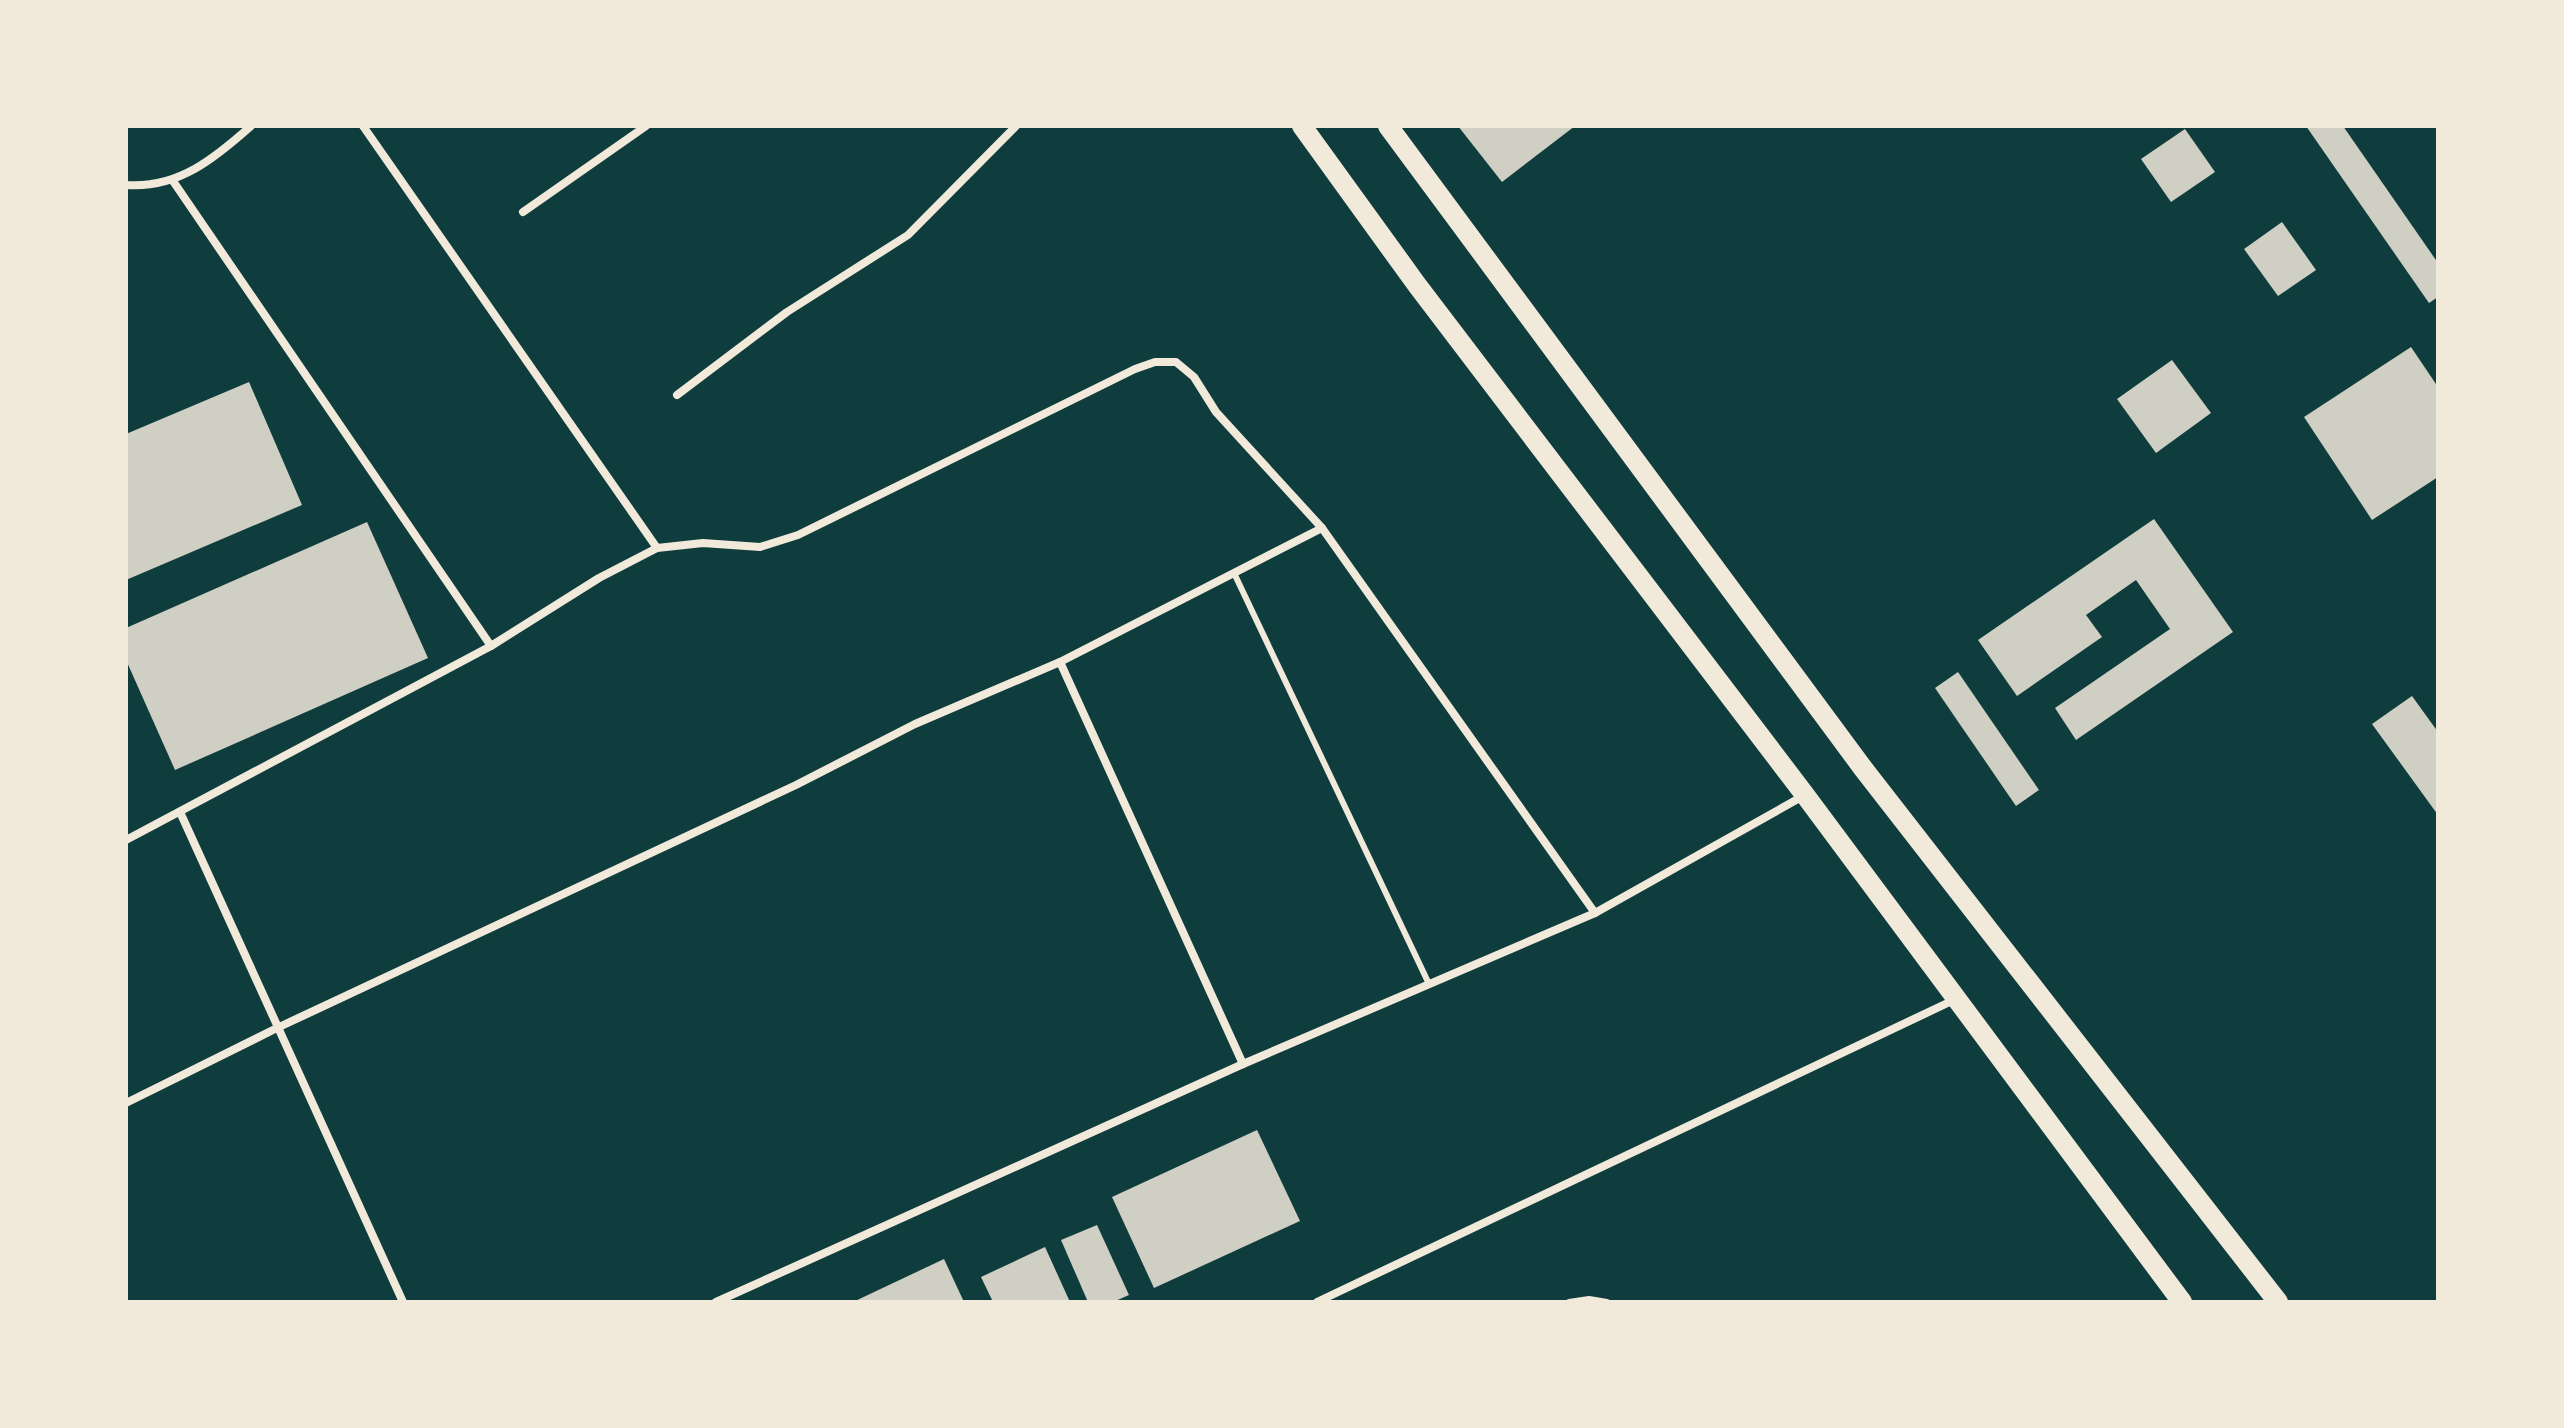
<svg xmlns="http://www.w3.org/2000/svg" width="2564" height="1428" viewBox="0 0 2564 1428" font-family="'IBM Plex Sans',sans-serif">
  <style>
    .building { fill: #cfcfc3 }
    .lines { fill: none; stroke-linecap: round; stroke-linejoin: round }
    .service { stroke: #f1e9da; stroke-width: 6 }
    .minor { stroke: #f1e9da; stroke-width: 8 }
    .primary { stroke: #f1e9da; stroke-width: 20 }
  </style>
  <rect width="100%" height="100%" fill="#0f3d3e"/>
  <g class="building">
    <path d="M1458,126H1575L1502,182Z"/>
    <path d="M2306,126H2343L2438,263V297L2429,303Z"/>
    <path d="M2185,129L2215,172L2171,202L2141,159Z"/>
    <path d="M2282,222L2316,270L2278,296L2244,249Z"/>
    <path d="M2411,347L2438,387V477L2372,520L2304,417Z"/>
    <path d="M2172,360L2211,413L2156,453L2117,399Z"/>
    <path d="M249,382L302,505L126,580V434Z"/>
    <path d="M2154,519L2233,632L2076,740L2055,708L2170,629L2136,580L2086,615L2102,637L2017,696L1978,640Z"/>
    <path d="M367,522L428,658L175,770L126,660V628Z"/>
    <path d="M1958,672L2039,790L2016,806L1935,688Z"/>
    <path d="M2412,696L2438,732V815L2372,724Z"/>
    <path d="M1257,1130L1300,1221L1154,1288L1112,1197Z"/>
    <path d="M1097,1225L1129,1295L1113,1302H1088L1061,1240Z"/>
    <path d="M1045,1247L1070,1302H993L981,1277Z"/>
    <path d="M944,1259L964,1302H853Z"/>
  </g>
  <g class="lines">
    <g class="service">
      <path d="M1234,573L1429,984"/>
      <path d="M1569,1302L1589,1299L1607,1302"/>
    </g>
    <g class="minor">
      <path d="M363,126L657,548"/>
      <path d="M173,181L491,646"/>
      <path d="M126,185C178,189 215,158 251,126"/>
      <path d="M523,212L646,126"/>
      <path d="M677,395L787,312L908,235L1016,126"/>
      <path d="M1060,662L1243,1064"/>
      <path d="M180,812L403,1302"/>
      <path d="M126,840L491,646L599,578L657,548L703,543L760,547L798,535L1135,369L1155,362H1176L1194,377L1216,412L1322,528"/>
      <path d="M126,1103L277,1028L796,785L915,724L1060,662L1322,528L1595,913L1805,795"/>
      <path d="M716,1302L1243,1064L1595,913"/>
      <path d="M1317,1302L1956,999"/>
    </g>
    <g class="primary">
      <path d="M1302,126L1417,285L1805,795L2182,1302"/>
      <path d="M1388,126L1862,767L2278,1302"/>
    </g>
  </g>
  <rect width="2564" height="1428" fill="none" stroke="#f1e9da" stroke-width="256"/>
</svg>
